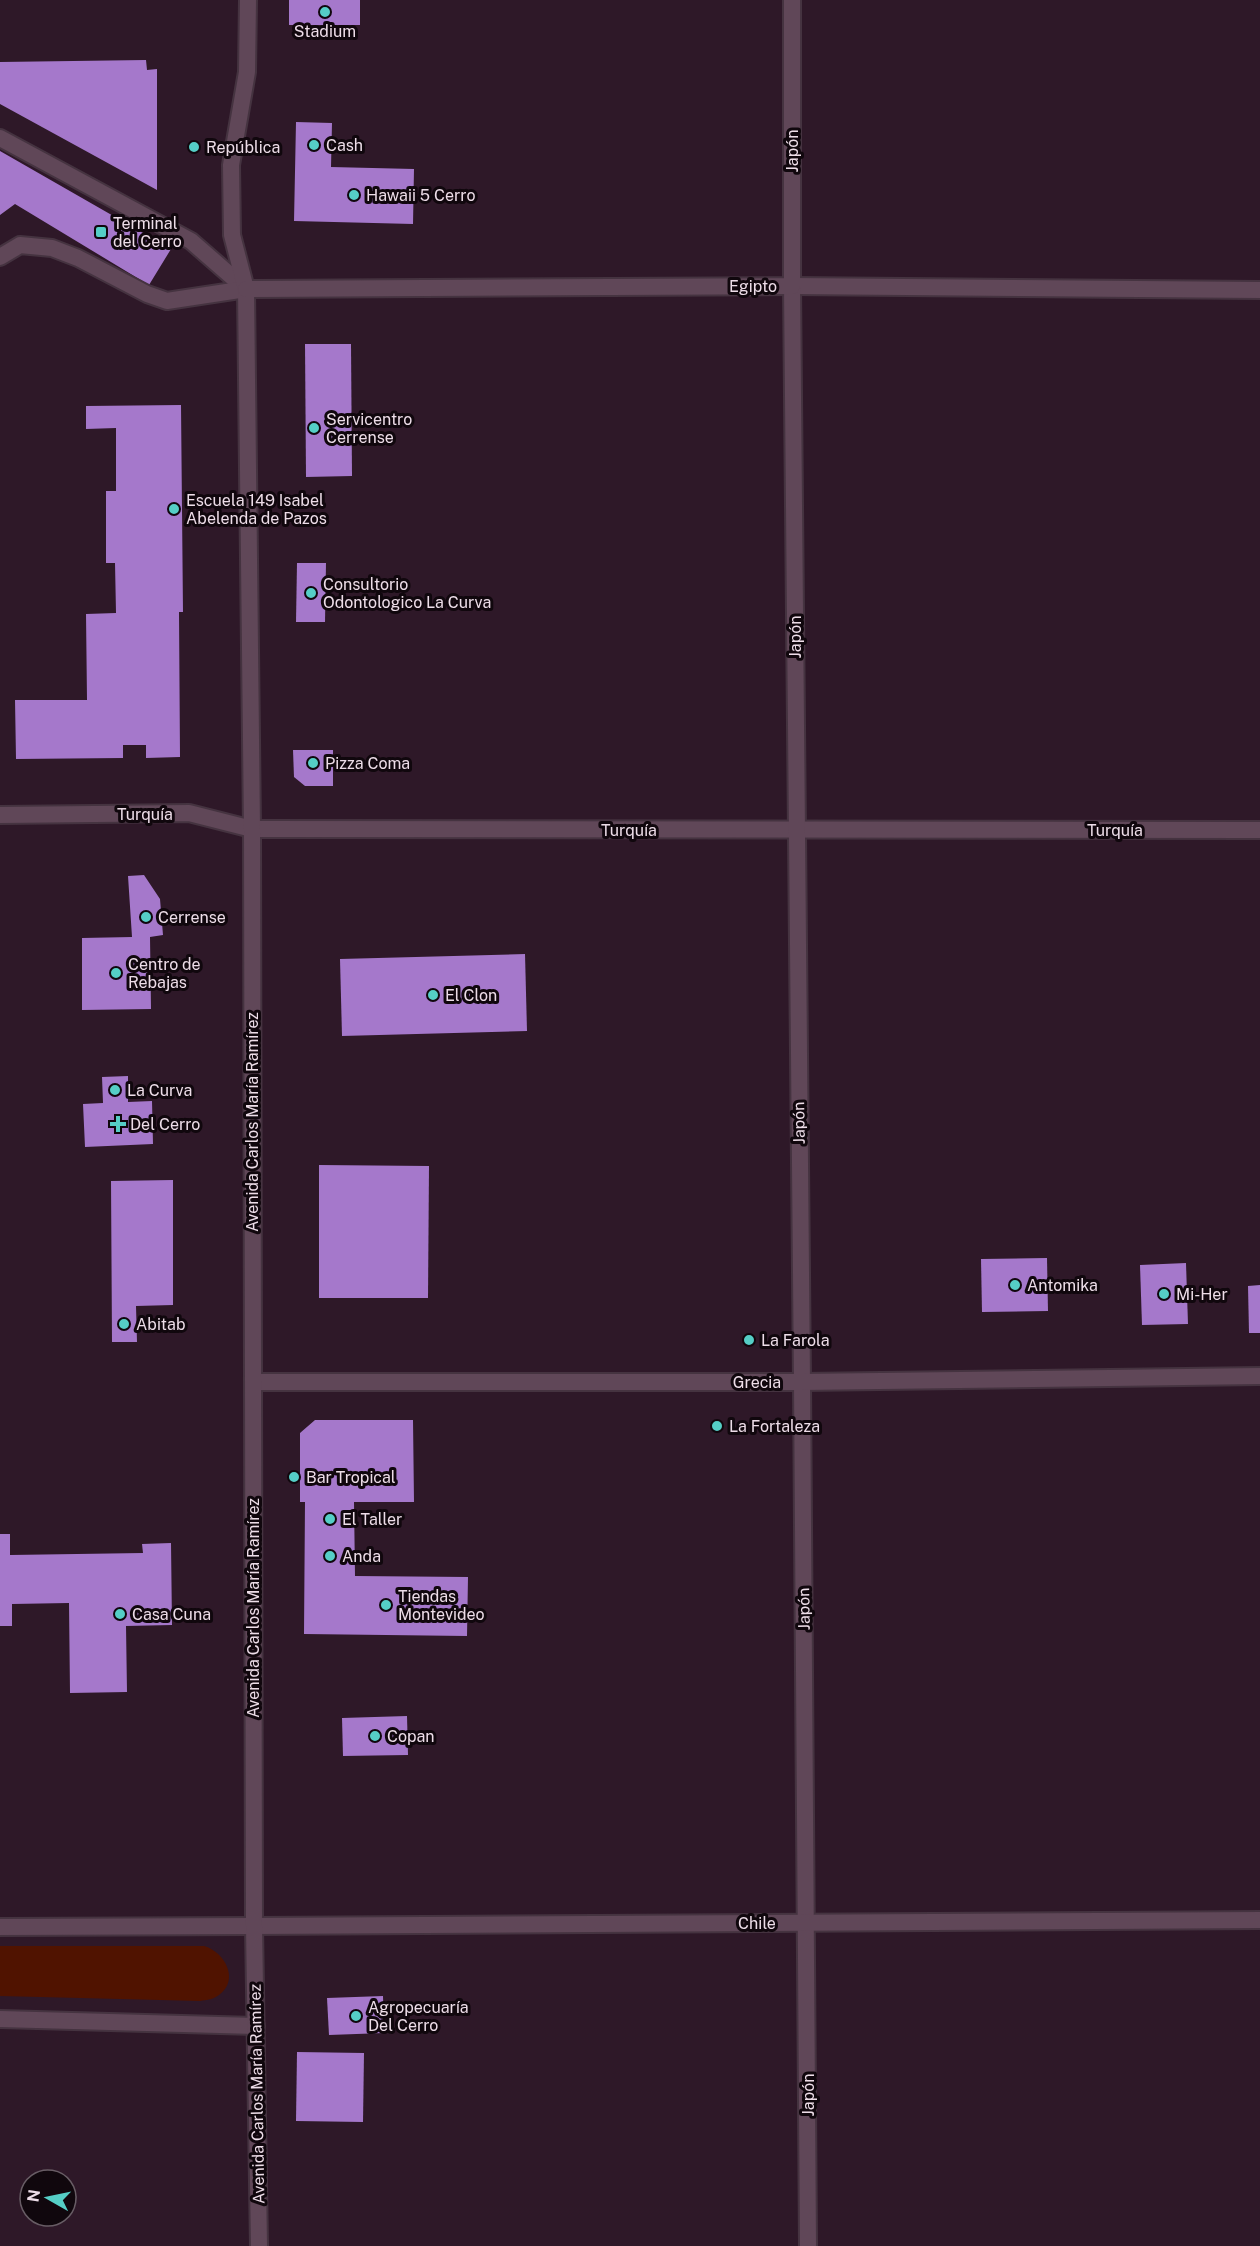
<svg xmlns="http://www.w3.org/2000/svg" width="1260" height="2246" viewBox="0 0 1260 2246" font-family="'Public Sans',sans-serif">
  <style>
    .green { fill: #501300 }
    .building { fill: #a578cb }
    .lines { fill: none; stroke-linecap: round; stroke-linejoin: round }
    .service-casing { stroke: #453340; stroke-width: 20 }
    .pedestrian-casing { stroke: #453340; stroke-width: 20 }
    .minor-casing { stroke: #453340; stroke-width: 20 }
    .tertiary-casing { stroke: #453340; stroke-width: 20 }
    .secondary-casing { stroke: #453340; stroke-width: 20 }
    .service { stroke: #604758; stroke-width: 16 }
    .pedestrian { stroke: #604758; stroke-width: 16 }
    .minor { stroke: #604758; stroke-width: 16 }
    .tertiary { stroke: #604758; stroke-width: 16 }
    .secondary { stroke: #604758; stroke-width: 16 }
    .poi-dot { fill: #55cec6; stroke: #10070d; stroke-width: 2 }
    .labels { text-anchor: middle; dominant-baseline: central; stroke-width: 6; stroke-linejoin: round; paint-order: stroke }
    .poi-label { font-size: 16px; fill: #eddde8; stroke: #10070d; text-anchor: start }
    .street-label { font-size: 16px; fill: #eddde8; stroke: #10070d }
  </style>
  <rect width="100%" height="100%" fill="#2e1828"/>
  <path class="green" d="M0,1946H204C225,1952 240,1980 219,1995C214,1999 207,2000 200,2001L0,1996Z"/>
  <g class="building">
    <rect x="289" y="0" width="71" height="25"/>
    <path d="M146,60L147,70L157,69V190L0,104V62Z"/>
    <path d="M296,122L332,123L331,167L414,169L413,224L294,221Z"/>
    <path d="M0,151L171,249L149,285L15,204L0,215Z"/>
    <path d="M305,344H351L352,476L306,477Z"/>
    <path d="M181,405L183,612H179L180,757L146,758V745H123V758L16,759L15,700H87L86,614L116,613L115,563H106V491H116V428L86,429V406Z"/>
    <path d="M297,563H326L325,622H296Z"/>
    <path d="M293,750H333V786H305L294,777Z"/>
    <path d="M144,875L160,899L163,935L150,937L151,1009L82,1010V938L132,937L128,876Z"/>
    <path d="M525,954L527,1031L342,1036L340,959Z"/>
    <path d="M128,1076V1102L152,1101L153,1144L85,1147L83,1104L103,1103L102,1077Z"/>
    <path d="M319,1165L429,1166L428,1298H319Z"/>
    <path d="M173,1180V1305L136,1306L137,1342H112L111,1181Z"/>
    <path d="M1047,1258L1048,1311L982,1312L981,1259Z"/>
    <path d="M1186,1263L1188,1324L1142,1325L1140,1265Z"/>
    <path d="M1260,1285V1333H1249L1248,1286Z"/>
    <path d="M315,1420H413L414,1502H354L355,1576L468,1577L467,1636L304,1634L305,1502H300V1433Z"/>
    <path d="M0,1534H10V1555L143,1553L142,1544L171,1543L172,1625L126,1626L127,1692L70,1693L69,1603L12,1604V1626H0Z"/>
    <path d="M407,1716L408,1755L343,1756L342,1718Z"/>
    <path d="M383,1996L384,2033L329,2035L327,1998Z"/>
    <path d="M297,2052L364,2053L363,2122L296,2121Z"/>
  </g>
  <g class="lines">
    <defs>
      <path id="service" d="M0,138L191,241L246,289"/>
      <g id="pedestrian">
        <path d="M0,257L20,245L52,248L78,258L147,294L167,301L246,289"/>
        <path d="M0,815L189,813L252,829"/>
      </g>
      <g id="minor">
        <path d="M792,286L1260,290"/>
        <path d="M252,829L1260,830"/>
        <path d="M802,1382L808,2246"/>
        <path d="M254,1926L1260,1920"/>
      </g>
      <g id="tertiary">
        <path d="M792,286L802,1382"/>
        <path d="M253,1382H802L1260,1376"/>
        <path d="M0,1927L254,1926"/>
        <path d="M0,2019L256,2026"/>
      </g>
      <g id="secondary">
        <path d="M248,0L247,72L231,165L232,235L246,289L252,829L254,1926L259,2246"/>
        <path d="M246,289L792,286V0"/>
      </g>
    </defs>
    <use href="#service" class="service-casing"/>
    <use href="#pedestrian" class="pedestrian-casing"/>
    <use href="#minor" class="minor-casing"/>
    <use href="#tertiary" class="tertiary-casing"/>
    <use href="#secondary" class="secondary-casing"/>
    <use href="#service" class="service"/>
    <use href="#pedestrian" class="pedestrian"/>
    <use href="#minor" class="minor"/>
    <use href="#tertiary" class="tertiary"/>
    <use href="#secondary" class="secondary"/>
  </g>
  <g class="poi-dot">
    <circle cx="325" cy="12" r="6"/>
    <circle cx="314" cy="145" r="6"/>
    <circle cx="194" cy="147" r="6"/>
    <circle cx="354" cy="195" r="6"/>
    <rect x="95" y="226" width="12" height="12" rx="3"/>
    <circle cx="314" cy="428" r="6"/>
    <circle cx="174" cy="509" r="6"/>
    <circle cx="311" cy="593" r="6"/>
    <circle cx="313" cy="763" r="6"/>
    <circle cx="146" cy="917" r="6"/>
    <circle cx="116" cy="973" r="6"/>
    <circle cx="433" cy="995" r="6"/>
    <circle cx="115" cy="1090" r="6"/>
    <path d="M115 1115h6v6h6v6h-6v6h-6v-6h-6v-6h6z"/>
    <circle cx="1015" cy="1285" r="6"/>
    <circle cx="1164" cy="1294" r="6"/>
    <circle cx="124" cy="1324" r="6"/>
    <circle cx="749" cy="1340" r="6"/>
    <circle cx="717" cy="1426" r="6"/>
    <circle cx="294" cy="1477" r="6"/>
    <circle cx="330" cy="1519" r="6"/>
    <circle cx="330" cy="1556" r="6"/>
    <circle cx="386" cy="1605" r="6"/>
    <circle cx="120" cy="1614" r="6"/>
    <circle cx="375" cy="1736" r="6"/>
    <circle cx="356" cy="2016" r="6"/>
  </g>
  <g class="labels">
    <g class="poi-label">
      <text x="325" y="31" text-anchor="middle">Stadium</text>
      <text x="326" y="145">Cash</text>
      <text x="206" y="147">República</text>
      <text x="366" y="195">Hawaii 5 Cerro</text>
      <text x="113" y="223">Terminal<tspan x="113" dy="18">del Cerro</tspan></text>
      <text x="326" y="419">Servicentro<tspan x="326" dy="18">Cerrense</tspan></text>
      <text x="186" y="500">Escuela 149 Isabel<tspan x="186" dy="18">Abelenda de Pazos</tspan></text>
      <text x="323" y="584">Consultorio<tspan x="323" dy="18">Odontologico La Curva</tspan></text>
      <text x="325" y="763">Pizza Coma</text>
      <text x="158" y="917">Cerrense</text>
      <text x="128" y="964">Centro de<tspan x="128" dy="18">Rebajas</tspan></text>
      <text x="445" y="995">El Clon</text>
      <text x="127" y="1090">La Curva</text>
      <text x="130" y="1124">Del Cerro</text>
      <text x="1027" y="1285">Antomika</text>
      <text x="1176" y="1294">Mi-Her</text>
      <text x="136" y="1324">Abitab</text>
      <text x="761" y="1340">La Farola</text>
      <text x="729" y="1426">La Fortaleza</text>
      <text x="306" y="1477">Bar Tropical</text>
      <text x="342" y="1519">El Taller</text>
      <text x="342" y="1556">Anda</text>
      <text x="398" y="1596">Tiendas<tspan x="398" dy="18">Montevideo</tspan></text>
      <text x="132" y="1614">Casa Cuna</text>
      <text x="387" y="1736">Copan</text>
      <text x="368" y="2007">Agropecuaría<tspan x="368" dy="18">Del Cerro</tspan></text>
    </g>
    <g class="street-label">
      <text transform="translate(792 151) rotate(-90)">Japón</text>
      <text x="753" y="286">Egipto</text>
      <text transform="translate(795 637) rotate(-90)">Japón</text>
      <text x="145" y="814">Turquía</text>
      <text x="629" y="830">Turquía</text>
      <text x="1115" y="830">Turquía</text>
      <text transform="translate(252 1122) rotate(-90)">Avenida Carlos María Ramírez</text>
      <text transform="translate(799 1123) rotate(-91)">Japón</text>
      <text x="757" y="1382">Grecia</text>
      <text transform="translate(253 1608) rotate(-90)">Avenida Carlos María Ramírez</text>
      <text transform="translate(804 1609) rotate(-91)">Japón</text>
      <text x="757" y="1923">Chile</text>
      <text transform="translate(257 2094) rotate(-91)">Avenida Carlos María Ramírez</text>
      <text transform="translate(808 2095) rotate(-90)">Japón</text>
    </g>
  </g>
  <g transform="translate(48 2198) rotate(279)"><circle r="28" fill="#10070d" stroke="#685d65" stroke-width="1.5"/>
  <path d="M0-4.5L10 22L0 15L-10 22Z" fill="#55cec6"/>
  <text y="-9" font-size="16" font-weight="bold" text-anchor="middle" fill="#eddde8">N</text>
  </g>
</svg>
